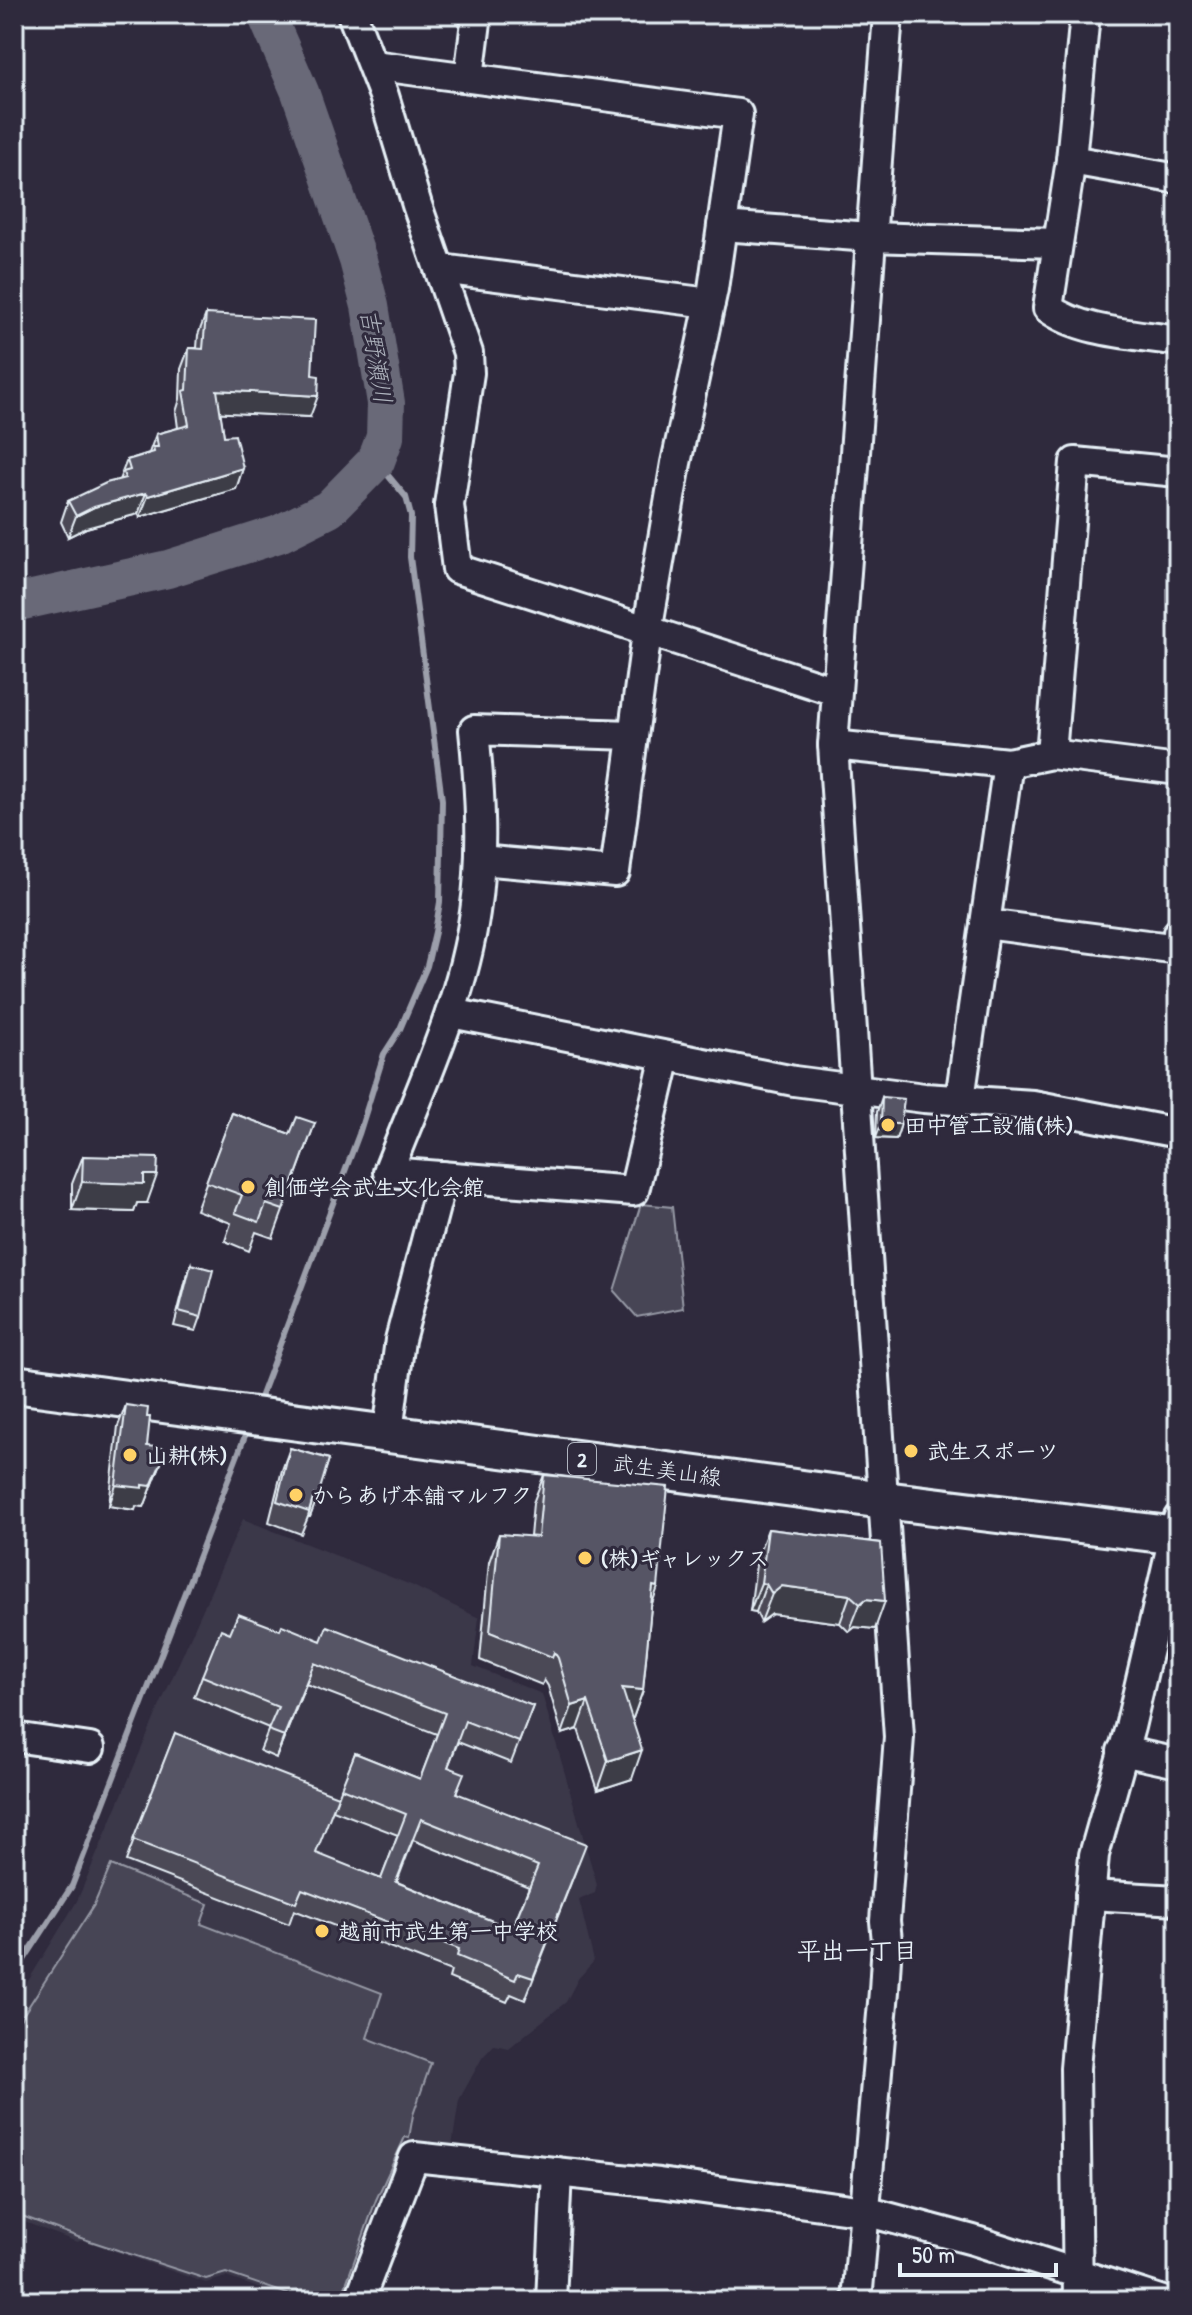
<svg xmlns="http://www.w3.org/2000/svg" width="1192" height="2315" viewBox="0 0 1192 2315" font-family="'Patrick Hand','Klee One',sans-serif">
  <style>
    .built { fill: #3b3749 }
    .green { fill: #464455; stroke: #979aa6; stroke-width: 2 }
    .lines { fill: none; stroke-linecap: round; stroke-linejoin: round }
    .stream { stroke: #9c9fab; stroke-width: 6 }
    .river { stroke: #696978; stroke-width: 38 }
    .minor-casing { stroke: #e8f1f8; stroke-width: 34 }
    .major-casing { stroke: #e8f1f8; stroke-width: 42 }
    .minor { stroke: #2f2a3d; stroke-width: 28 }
    .major { stroke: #2f2a3d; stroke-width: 36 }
    .wall { fill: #4b4957; stroke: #e8f1f8; stroke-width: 2; fill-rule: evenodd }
    .shaded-wall { fill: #3d3c47; stroke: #e8f1f8; stroke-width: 2 }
    .building { fill: #575565; stroke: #e8f1f8; stroke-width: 2; fill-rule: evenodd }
    .poi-dot { fill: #ffd166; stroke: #2f2a3d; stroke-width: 3 }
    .labels { text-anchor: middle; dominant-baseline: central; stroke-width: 6; stroke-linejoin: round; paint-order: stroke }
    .shield { fill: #2f2a3d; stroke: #b0b5c0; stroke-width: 2 }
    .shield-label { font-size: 20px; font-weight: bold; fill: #e8f1f8 }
    .poi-label { font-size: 22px; font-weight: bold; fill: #e8f1f8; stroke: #2f2a3d; text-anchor: start }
    .street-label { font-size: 22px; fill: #e8f1f8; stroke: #2f2a3d }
    .water-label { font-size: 24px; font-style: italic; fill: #afb4be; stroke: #2f2a3d }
    .neighbourhood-label { font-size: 24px; font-weight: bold; fill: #e8f1f8; stroke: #2f2a3d }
  </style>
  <rect width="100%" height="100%" fill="#2f2a3d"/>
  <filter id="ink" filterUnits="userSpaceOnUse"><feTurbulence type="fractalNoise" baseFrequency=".0125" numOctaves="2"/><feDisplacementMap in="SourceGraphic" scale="16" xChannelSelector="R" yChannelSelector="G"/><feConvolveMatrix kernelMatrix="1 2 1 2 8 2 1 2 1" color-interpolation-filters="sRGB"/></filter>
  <g filter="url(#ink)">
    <path class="built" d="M243,1519L411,1585L479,1618L473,1666L542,1694L597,1885L595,1893L579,1900L594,1961L578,1979L566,2002L509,2048L494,2045L482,2058L459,2100L452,2146L407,2140L381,2201L344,2301H296L226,2277L206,2283L83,2240L77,2242L14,2218V2004L77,1901L157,1712Z"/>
    <g class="green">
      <path d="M641,1204L672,1207L683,1308L637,1317L614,1291Z"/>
      <path d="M111,1865L208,1904L201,1924L382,1993L367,2038L431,2063L413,2115L409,2138L405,2137L376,2200L340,2301H308L226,2273L206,2279L78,2237L14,2213V2029L94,1905Z"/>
    </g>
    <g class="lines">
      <g class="stream">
        <path d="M258,1403L359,1134L384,1054L400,1029L427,966L435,932L440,902L442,800L410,557L411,516L406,497L376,461"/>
        <path d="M14,1975L72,1886L248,1428"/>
      </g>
      <path class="river" d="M14,603L168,569L279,534L329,509L376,461L385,437L386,403L370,306L358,260L300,92L266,14"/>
      <defs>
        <g id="minor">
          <path d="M352,14L384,96L417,205L468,353L469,373L449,505L457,569L835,691"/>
          <path d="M1085,14L1071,160L1048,308C1081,333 1137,334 1178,341"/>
          <path d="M373,65L738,114L713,289L676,463L647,632L615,872L480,860"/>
          <path d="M469,77L477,14"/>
          <path d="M1071,160L1178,179"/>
          <path d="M722,226L870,237L1057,243"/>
          <path d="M441,269L710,303"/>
          <path d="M633,735L474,730C480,791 484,851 475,912C462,1003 421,1087 388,1172L634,1191L666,1056"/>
          <path d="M833,745L1008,763L1051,754L1178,770"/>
          <path d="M1051,754L1075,462L1178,472"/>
          <path d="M985,924L1178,949V933"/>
          <path d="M451,1013L794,1081L924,1098L1033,1105L1178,1133"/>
          <path d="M960,1099L1008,763"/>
          <path d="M388,1432L400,1340L443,1176"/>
          <path d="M14,1737L90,1748"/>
          <path d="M1122,1751L1178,1763"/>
          <path d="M1090,1895L1178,1900"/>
          <path d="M359,2301L414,2157L659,2183L865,2211L973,2240L1163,2301"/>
          <path d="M551,2301L557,2172"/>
          <path d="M857,2301L884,1991L887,1941L885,1921L899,1737L833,745L888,14"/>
          <path d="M1078,2301L1075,2068L1094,1855L1130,1727L1178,1519"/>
        </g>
        <path id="major" d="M14,1384L884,1500L1178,1536"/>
      </defs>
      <use href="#minor" class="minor-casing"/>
      <use href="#major" class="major-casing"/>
      <use href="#minor" class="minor"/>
      <use href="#major" class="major"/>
    </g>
    <g class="wall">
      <path d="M206,314L310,417L220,412L224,436L243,468L236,489L140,517L138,514L86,528L68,537L61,522L68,501L119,480L127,460L149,453L156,434L178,428L176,412L180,399L181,369L189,348H197L198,335Z"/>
      <path d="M882,1097L901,1124L896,1139L876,1138L877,1112Z"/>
      <path d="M232,1113L290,1134L315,1123L273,1238L256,1232L249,1251L225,1241L231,1223L196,1210Z"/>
      <path d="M83,1156L147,1203H137L134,1212L72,1210V1184Z"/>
      <path d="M191,1264L201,1317L196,1331L174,1326L186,1279Z"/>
      <path d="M126,1405L147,1417V1446L161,1463L144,1507L136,1506L135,1510L109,1506L118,1426Z"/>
      <path d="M290,1448L329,1459L310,1517H308L301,1534L269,1522L282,1470Z"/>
      <path d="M544,1475L651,1606L643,1690L633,1718H632V1779L598,1790L578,1729L562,1734L548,1686L544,1680L542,1685L480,1660L489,1562L499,1534L530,1537L533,1503Z"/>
      <path d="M768,1529L881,1543L875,1629L855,1627L849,1632L840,1623L772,1614L761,1622L756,1612L750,1611L757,1557Z"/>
      <path d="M280,1630L321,1641L533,1706L511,1763L458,1742L448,1767L457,1793L578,1865L525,2000L511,1994L507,2002L449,1978L451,1971L294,1910L289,1924L126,1861L175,1733L316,1854L381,1879L398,1835L333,1810L355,1753L420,1779L437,1734L306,1684L276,1758L260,1751L269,1728L194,1697L202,1676L230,1633ZM413,1840L529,1887L512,1929L397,1882Z"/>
    </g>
    <g class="shaded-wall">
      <path d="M217,390L318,396L310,417L209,412Z"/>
      <path d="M243,468L236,489L140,517L148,496Z"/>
      <path d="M146,493L138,514L86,528L68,537L76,516L94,507Z"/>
      <path d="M881,1124H901L896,1139L876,1138Z"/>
      <path d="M144,1175H157L147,1203H137L134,1212L72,1210L82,1182Z"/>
      <path d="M161,1463L144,1507L136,1506L135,1510L109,1506L116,1485Z"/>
      <path d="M314,1495L318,1496L310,1517H308Z"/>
      <path d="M761,1583L766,1584L756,1612L750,1611Z"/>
      <path d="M653,1586L658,1587L648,1615Z"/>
      <path d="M782,1586L850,1595L840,1623L772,1614L761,1622L772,1594Z"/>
      <path d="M866,1599L885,1601L875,1629L855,1627L849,1632L860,1604Z"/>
      <path d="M314,1663L306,1684L276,1758L284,1736Z"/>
      <path d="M622,1688L643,1690L633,1718L612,1717Z"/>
      <path d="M588,1701L578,1729L562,1734L572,1706Z"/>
      <path d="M642,1750L632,1779L598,1790L608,1761Z"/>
    </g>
    <g class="building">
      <path d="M206,314L315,320L312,375L319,376L318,396L217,390L224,436L235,435L243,468L148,496L146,493L94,507L76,516L68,501L106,483L125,478L123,472L130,470L127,460L154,452L153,447H158L156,434L189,425L183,391L187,390L189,348L203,349Z"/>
      <path d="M882,1097L904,1099L901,1124H881Z"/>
      <path d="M232,1113L290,1134L297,1117L315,1123L283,1210L266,1204L259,1222L235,1213L242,1195L206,1182Z"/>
      <path d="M83,1156L158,1158L157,1175H144V1184L82,1182Z"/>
      <path d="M191,1264L213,1270L201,1317L179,1311Z"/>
      <path d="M126,1405L148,1408L147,1417H150L147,1446L163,1448L161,1463L151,1486L143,1485V1488L116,1485Z"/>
      <path d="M290,1448L329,1459L318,1496L314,1495L309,1512L277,1501Z"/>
      <path d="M544,1475L668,1487L658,1587L653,1586L643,1690L622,1688L642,1750L608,1761L588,1701L572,1706L558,1658L554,1652L552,1657L490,1632L499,1534L538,1537Z"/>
      <path d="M768,1529L881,1543L885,1601L866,1599L860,1604L850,1595L782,1586L772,1594L766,1584L761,1583Z"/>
      <path d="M238,1614L280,1630L282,1625L321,1641L327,1626L533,1706L519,1742L465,1721L448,1767L464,1773L456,1793L586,1844L533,1978L518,1973L515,1980L457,1956L459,1949L302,1889L296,1903L133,1840L175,1733L338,1796L316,1853L381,1879L406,1814L341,1788L355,1753L420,1779L445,1713L314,1663L284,1736L268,1730L278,1707L202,1676L221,1629L230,1633ZM421,1819L538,1866L512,1929L396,1882Z"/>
    </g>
  </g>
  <g class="poi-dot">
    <circle cx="888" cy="1125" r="8"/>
    <circle cx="248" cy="1187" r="8"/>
    <circle cx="911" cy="1451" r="8"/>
    <circle cx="130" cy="1455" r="8"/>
    <circle cx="296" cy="1495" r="8"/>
    <circle cx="585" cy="1558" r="8"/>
    <circle cx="322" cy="1931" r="8"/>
  </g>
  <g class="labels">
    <rect class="shield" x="568" y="1443" width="28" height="32" rx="6"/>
    <g class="shield-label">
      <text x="582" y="1459">2</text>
    </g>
    <g class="poi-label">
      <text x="904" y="1125">田中管工設備(株)</text>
      <text x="264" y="1187">創価学会武生文化会館</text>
      <text x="927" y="1451">武生スポーツ</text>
      <text x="146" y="1455">山耕(株)</text>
      <text x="312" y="1495">からあげ本舗マルフク</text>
      <text x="601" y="1558">(株)ギャレックス</text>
      <text x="338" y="1931">越前市武生第一中学校</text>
    </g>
    <g class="street-label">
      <text transform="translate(667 1470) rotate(8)">武生美山線</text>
    </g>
    <g class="water-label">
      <text transform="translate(377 356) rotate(81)">吉野瀬川</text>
    </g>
    <g class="neighbourhood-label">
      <text x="857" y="1950">平出一丁目</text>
    </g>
  </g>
  <rect width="1192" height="2315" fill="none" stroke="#2f2a3d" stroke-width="48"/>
  <rect x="24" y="24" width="1144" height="2267" fill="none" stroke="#e8f1f8" stroke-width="3" filter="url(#ink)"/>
  <path d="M900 2263v12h156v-12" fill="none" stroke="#e8f1f8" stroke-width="4"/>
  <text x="912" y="2263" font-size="24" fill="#e8f1f8" stroke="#2f2a3d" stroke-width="6" paint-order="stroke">50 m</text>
</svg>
